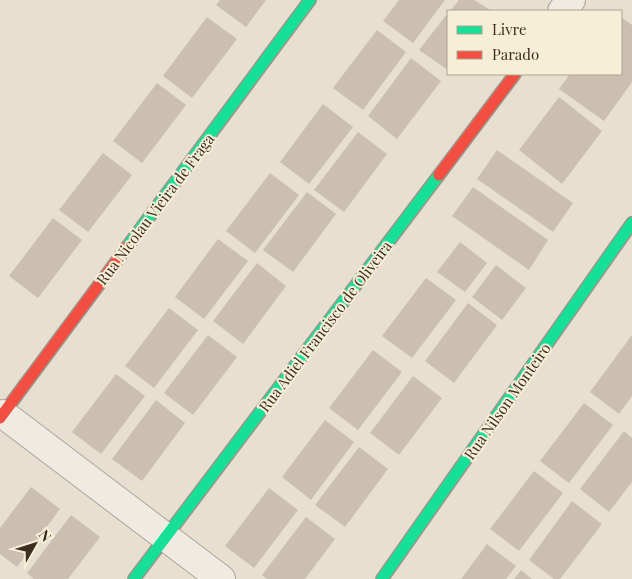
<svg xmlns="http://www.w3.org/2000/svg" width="632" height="579" viewBox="0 0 632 579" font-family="'Playfair Display',serif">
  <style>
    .building { fill: #cbbfb2 }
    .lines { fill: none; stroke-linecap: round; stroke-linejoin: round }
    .street-casing { stroke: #ada599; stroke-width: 30 }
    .fast-casing { stroke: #9c958a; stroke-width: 14 }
    .jam-casing { stroke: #9c958a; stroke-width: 14 }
    .street { stroke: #efebe3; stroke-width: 28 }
    .fast { stroke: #16e098; stroke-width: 11 }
    .jam { stroke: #f24e42; stroke-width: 11 }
    .labels { text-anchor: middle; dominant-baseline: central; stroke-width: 4; stroke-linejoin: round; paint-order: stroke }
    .street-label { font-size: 15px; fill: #3d2e20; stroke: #f7eed8 }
  </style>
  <rect width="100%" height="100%" fill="#e7e0d1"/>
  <g class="building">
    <path d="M220,0H266L246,27L216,5Z"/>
    <path d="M399,0H445L413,43L383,21Z"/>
    <path d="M459,0H474L492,11H450Z"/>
    <path d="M448,13V70L419,50Z"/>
    <path d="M207,17L237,39L192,98L163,76Z"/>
    <path d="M621,17L632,25V82L604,121L559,89L570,74H621Z"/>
    <path d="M377,30L406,52L363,110L333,88Z"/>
    <path d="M411,58L441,81L397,139L368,116Z"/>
    <path d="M157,83L186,105L142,163L113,141Z"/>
    <path d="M559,97L602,131L562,184L519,150Z"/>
    <path d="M323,104L353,127L309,184L280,162Z"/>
    <path d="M358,132L387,154L344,212L314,190Z"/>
    <path d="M497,150L573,203L553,232L477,179Z"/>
    <path d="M103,153L132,175L88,232L59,210Z"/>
    <path d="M270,173L299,195L255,253L226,231Z"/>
    <path d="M473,187L548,240L529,270L452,216Z"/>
    <path d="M307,192L336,214L293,272L263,250Z"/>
    <path d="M53,218L82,240L38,298L9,276Z"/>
    <path d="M218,239L248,261L204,319L175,297Z"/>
    <path d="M460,242L487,263L465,292L437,272Z"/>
    <path d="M257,263L286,286L243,344L213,321Z"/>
    <path d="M496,265L526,288L502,320L472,297Z"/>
    <path d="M426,278L456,300L412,358L382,336Z"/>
    <path d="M468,303L497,325L454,383L425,361Z"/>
    <path d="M169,308L198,330L154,388L125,366Z"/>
    <path d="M208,335L237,357L193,415L164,393Z"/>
    <path d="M632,335V396L619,414L590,392Z"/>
    <path d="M373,350L402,372L358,430L329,408Z"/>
    <path d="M116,374L145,396L101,454L72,432Z"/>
    <path d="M413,376L442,398L399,455L370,433Z"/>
    <path d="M156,400L185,423L142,481L112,459Z"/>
    <path d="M584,403L613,425L569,483L540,461Z"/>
    <path d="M325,420L354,442L311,500L282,477Z"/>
    <path d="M624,431L632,438V482L609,512L580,489Z"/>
    <path d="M359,447L388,469L345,527L315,505Z"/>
    <path d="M534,471L563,493L519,551L490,529Z"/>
    <path d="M31,487L60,509L17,567L0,554V528Z"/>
    <path d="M269,488L298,510L254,568L225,546Z"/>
    <path d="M572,501L602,524L560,579H554L529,560Z"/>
    <path d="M71,515L100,537L68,579H34L27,573Z"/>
    <path d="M306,517L335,539L305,579H267L262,575Z"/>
    <path d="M487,544L516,566L506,579H461Z"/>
    <path d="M521,570L532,579H514Z"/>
  </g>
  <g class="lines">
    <defs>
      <g id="street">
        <path d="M562,11L571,0"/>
        <path d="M3,414L221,579"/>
      </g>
      <g id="fast">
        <path d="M127,247L310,0"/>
        <path d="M134,579L439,175"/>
        <path d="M382,579L632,223"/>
      </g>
      <g id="jam">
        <path d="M439,175L515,74"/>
        <path d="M0,418L127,247"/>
      </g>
    </defs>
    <use href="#street" class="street-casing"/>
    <use href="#fast" class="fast-casing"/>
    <use href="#jam" class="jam-casing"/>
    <use href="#street" class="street"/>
    <use href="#fast" class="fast"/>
    <use href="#jam" class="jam"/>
  </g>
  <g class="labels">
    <g class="street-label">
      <text transform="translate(155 209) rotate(-53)">Rua Nicolau Vieira de Fraga</text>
      <text transform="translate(325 326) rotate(-53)">Rua Adiel Francisco de Oliveira</text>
      <text transform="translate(507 401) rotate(-55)">Rua Nilson Monteiro</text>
    </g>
  </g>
  <rect x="447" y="10" width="175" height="65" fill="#f7eed8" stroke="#ada18e"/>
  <rect x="457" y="26" width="25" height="8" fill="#16e098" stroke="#ada18e"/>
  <text x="492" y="35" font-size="15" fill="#3d2e20">Livre</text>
  <rect x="457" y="51" width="25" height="8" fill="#f24e42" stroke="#ada18e"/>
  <text x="492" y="60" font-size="15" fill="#3d2e20">Parado</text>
  <g transform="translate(35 544) rotate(51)" stroke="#f7eed8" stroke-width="4" paint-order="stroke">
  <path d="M0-4L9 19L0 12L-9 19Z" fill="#3d2e20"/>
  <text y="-8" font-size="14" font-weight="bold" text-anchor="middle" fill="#3d2e20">N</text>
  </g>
</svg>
